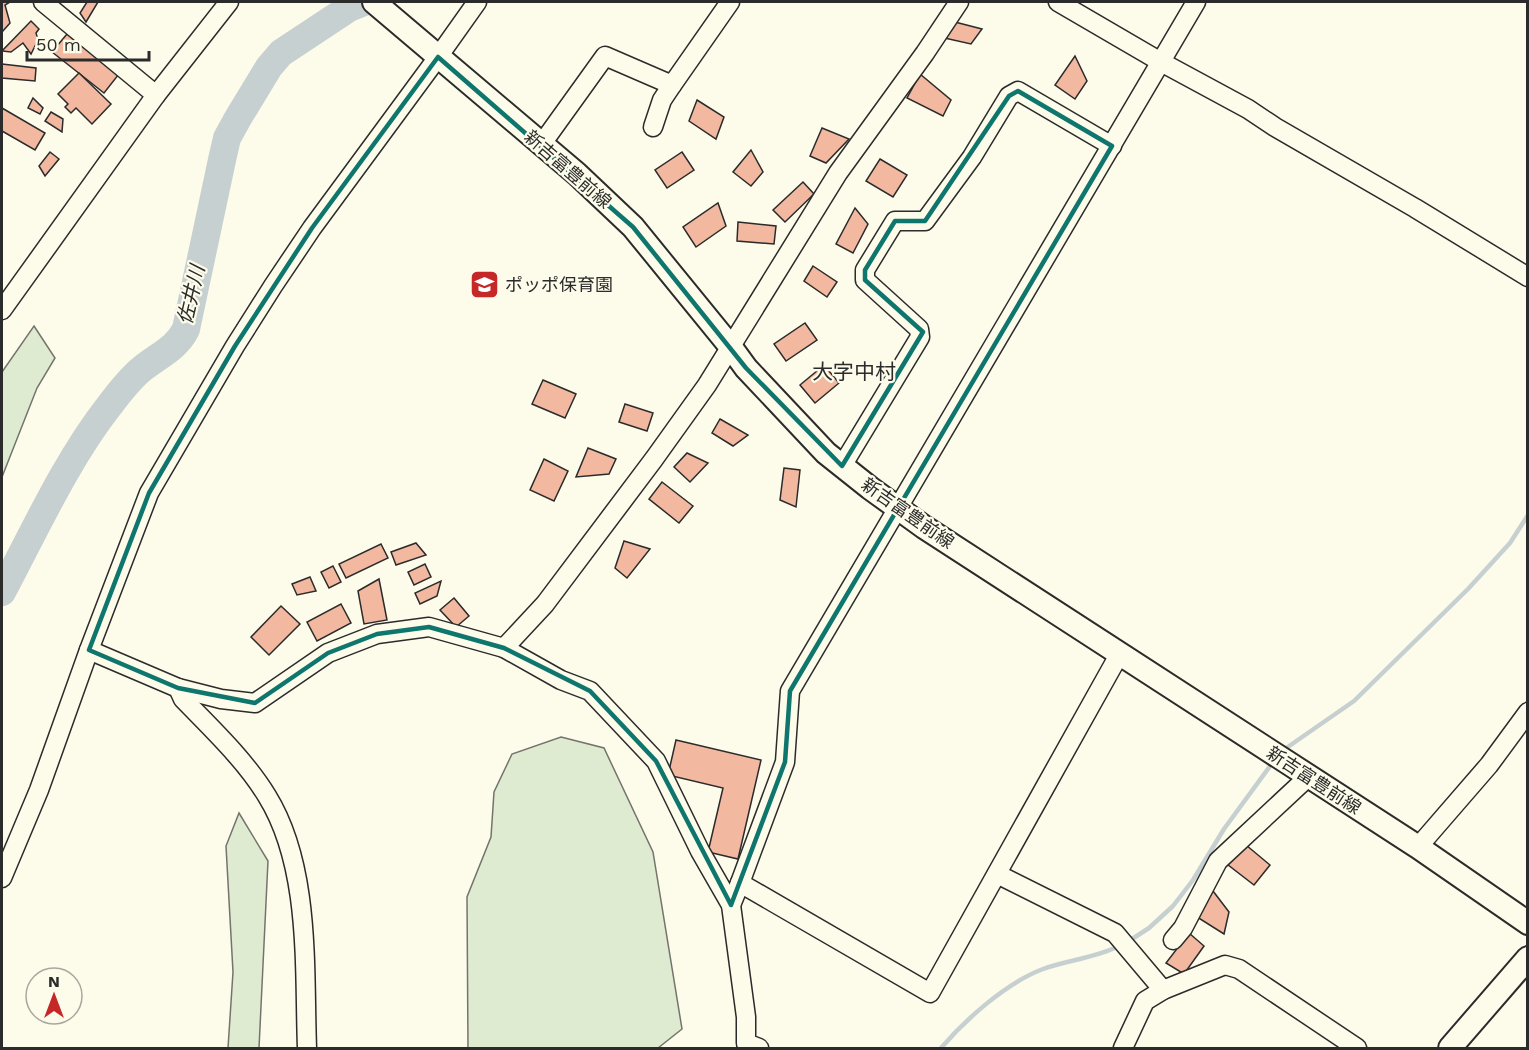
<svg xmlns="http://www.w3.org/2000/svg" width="1529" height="1050" viewBox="0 0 1529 1050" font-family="'Work Sans','Noto Sans JP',sans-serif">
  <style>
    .green { fill: #deebd1; stroke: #74746e; stroke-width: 1.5 }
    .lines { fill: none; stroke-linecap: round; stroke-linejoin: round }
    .stream { stroke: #c7d0d0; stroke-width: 4.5 }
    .river { stroke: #c7d0d0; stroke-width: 28 }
    .building { fill: #f2b8a0; stroke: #2b2b2b; stroke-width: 1.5 }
    .minor-casing { stroke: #2b2b2b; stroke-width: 21 }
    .major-casing { stroke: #2b2b2b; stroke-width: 26 }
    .minor { stroke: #fdfbea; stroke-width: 18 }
    .major { stroke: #fdfbea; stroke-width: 22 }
    .marked { fill: none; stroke: #0f766e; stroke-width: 4.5; stroke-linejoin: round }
    .labels { text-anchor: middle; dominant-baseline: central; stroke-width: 4.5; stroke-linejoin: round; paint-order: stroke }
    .street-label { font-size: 18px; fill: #2b2b2b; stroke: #fdfbea }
    .poi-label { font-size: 18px; fill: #2b2b2b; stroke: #fdfbea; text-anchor: start }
    .water-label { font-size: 20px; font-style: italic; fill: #2b2b2b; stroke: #fdfbea }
    .quarter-label { font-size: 21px; fill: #2b2b2b; stroke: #fdfbea }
  </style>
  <rect width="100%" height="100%" fill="#fdfbea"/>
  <g class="green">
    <path d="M34,326L55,358L37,388L2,477V372Z"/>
    <path d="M561,737L604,748L653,852L682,1029L658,1048H468L467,897L491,837L494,792L512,754Z"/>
    <path d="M239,813L268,861L259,1048H228L233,972L226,846Z"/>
  </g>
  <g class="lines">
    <g class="stream">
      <path d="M1282,751L1354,701L1468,589L1510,543L1528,515"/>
      <path d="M1129,941L1149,928L1173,906L1193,880L1224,829L1273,762"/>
      <path d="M941,1048C966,1019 1006,983 1043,969C1068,960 1095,958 1119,946"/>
    </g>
    <path class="river" d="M2,592C35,530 66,461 109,406C119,393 130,378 143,368C159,355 177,348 186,329L222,160L227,138L238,118L269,67L281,53L349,8L364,2"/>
  </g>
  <g class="building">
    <path d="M2,2H10L5,5L10,23L2,32Z"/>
    <path d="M87,2H98L86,22L80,13Z"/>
    <path d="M31,21L39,29L36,33L38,40L31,54L23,43L11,52L2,51Z"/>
    <path d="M951,21L982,29L971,44L940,37Z"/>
    <path d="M67,34L119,74L104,93L52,52Z"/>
    <path d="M1075,56L1087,81L1075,99L1055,85Z"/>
    <path d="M2,64L36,68L35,81L2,78Z"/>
    <path d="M79,73L111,104L92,124L76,108L71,113L65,107L68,104L58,94Z"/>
    <path d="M920,74L951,100L943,116L907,98Z"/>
    <path d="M33,98L43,108L40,114L28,108Z"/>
    <path d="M697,100L724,117L716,139L689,121Z"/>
    <path d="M2,108L45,133L35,150L2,131Z"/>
    <path d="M51,112L63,119L62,132L45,121Z"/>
    <path d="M822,128L849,139L826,163L810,156Z"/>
    <path d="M751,150L763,172L751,186L733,172Z"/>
    <path d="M50,152L59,159L45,176L39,166Z"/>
    <path d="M682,152L694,170L667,188L655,170Z"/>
    <path d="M880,159L907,175L893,197L866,181Z"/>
    <path d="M803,182L814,194L785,222L773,210Z"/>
    <path d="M718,203L726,226L696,247L683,227Z"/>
    <path d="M855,208L868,224L853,253L836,244Z"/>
    <path d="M738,222L776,226L774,244L737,241Z"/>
    <path d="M813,266L837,282L827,297L804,281Z"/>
    <path d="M805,323L817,340L786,361L774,344Z"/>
    <path d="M824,365L839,383L815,403L800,385Z"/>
    <path d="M543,380L576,394L565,418L532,404Z"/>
    <path d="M625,404L653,413L647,431L619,422Z"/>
    <path d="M720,419L748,435L733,446L712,433Z"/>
    <path d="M588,448L616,459L609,474L576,477Z"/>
    <path d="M687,453L708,463L690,482L674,467Z"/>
    <path d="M544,459L568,471L554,501L530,490Z"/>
    <path d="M784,468L800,470L796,507L780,500Z"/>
    <path d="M662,482L693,506L679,523L649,499Z"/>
    <path d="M624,541L650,549L627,578L615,568Z"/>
    <path d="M416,543L426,555L396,565L391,552Z"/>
    <path d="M381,544L388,558L346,578L339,564Z"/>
    <path d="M425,564L431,577L414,585L408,572Z"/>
    <path d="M333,566L341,582L329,588L321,572Z"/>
    <path d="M310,577L316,591L297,595L292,584Z"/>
    <path d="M379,579L387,620L364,624L358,591Z"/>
    <path d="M441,581L437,596L420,604L415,593Z"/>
    <path d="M454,598L469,616L456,627L440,610Z"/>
    <path d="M341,604L351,623L317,641L307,622Z"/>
    <path d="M281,606L300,624L269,655L251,637Z"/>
    <path d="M676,740L761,760L738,859L708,852L723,788L668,775Z"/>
    <path d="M1246,845L1270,865L1254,885L1223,861Z"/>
    <path d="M1213,891L1229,912L1224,934L1197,917Z"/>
    <path d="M1189,933L1204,946L1184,974L1166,963Z"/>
  </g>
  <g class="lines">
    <defs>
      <g id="minor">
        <path d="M43,2L156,95"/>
        <path d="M1058,2L1161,62L1248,109L1275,127L1415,208L1528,277"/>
        <path d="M653,127L662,100L672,85"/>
        <path d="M541,145L605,56L672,85L730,2"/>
        <path d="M2,310L156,95L229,2"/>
        <path d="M842,466L920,337L919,329L865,280V270L895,221H925L972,157L1009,96L1018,91L1112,146"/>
        <path d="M504,648L561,680L590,691L656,761L700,851L731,905L746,1017V1043L759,1048"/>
        <path d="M89,650L178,688L221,699L255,703L328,653L377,634L429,627L504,648L545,604L654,459L707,385L838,173L925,53L959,2"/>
        <path d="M178,688L183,699C213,730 245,760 267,796C311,867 304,969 307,1048"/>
        <path d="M1418,847L1489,765L1528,712"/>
        <path d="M997,874L1115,933L1163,990"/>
        <path d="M2,878L39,790L89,650L149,493L235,346L273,286L312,228L438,57L477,2"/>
        <path d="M740,883L785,762L790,691L1196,2"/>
        <path d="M731,905L740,883L930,993L1120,653"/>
        <path d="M1173,940L1183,928L1218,861L1308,777"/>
        <path d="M1123,1048L1145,1001L1163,990L1225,965L1239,969L1357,1048"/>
      </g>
      <g id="major">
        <path d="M374,2L577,174L633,227L730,346L746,368L826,453L870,488L924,527L1418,847L1528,923"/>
        <path d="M1450,1048L1528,958"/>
      </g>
    </defs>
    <use href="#minor" class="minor-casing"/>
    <use href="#major" class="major-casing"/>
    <use href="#minor" class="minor"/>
    <use href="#major" class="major"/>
  </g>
  <path class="marked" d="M438,57L633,227L746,368L842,466L923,332L865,280V270L895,221H925L1009,96L1018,91L1112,146L790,691L785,762L731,905L656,761L590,691L504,648L429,627L377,634L328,653L255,703L178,688L89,650L149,493L235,346L312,228Z"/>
  <defs>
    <symbol id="school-square" viewBox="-11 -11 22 22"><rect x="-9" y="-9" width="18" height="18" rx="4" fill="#c62828" stroke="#fdfbea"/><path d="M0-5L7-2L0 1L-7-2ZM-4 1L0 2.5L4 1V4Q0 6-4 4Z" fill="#fff"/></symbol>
  </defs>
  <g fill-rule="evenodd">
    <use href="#school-square" x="468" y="268" width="33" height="33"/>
  </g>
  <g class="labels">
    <g class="street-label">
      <text transform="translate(568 169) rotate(41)">新吉富豊前線</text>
      <text transform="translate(908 513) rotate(35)">新吉富豊前線</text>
      <text transform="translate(1314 780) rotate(33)">新吉富豊前線</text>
    </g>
    <g class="poi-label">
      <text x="505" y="284">ポッポ保育園</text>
    </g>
    <g class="water-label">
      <text transform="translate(191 295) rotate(-77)">佐井川</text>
    </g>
    <g class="quarter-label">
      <text x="854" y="371">大字中村</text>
    </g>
  </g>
  <rect width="1529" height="1050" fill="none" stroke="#2b2b2b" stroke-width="6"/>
  <g transform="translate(54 996)"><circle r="28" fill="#fdfbea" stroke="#a9a89e" stroke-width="1.5"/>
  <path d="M0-4.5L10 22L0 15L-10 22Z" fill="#c62828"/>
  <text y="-9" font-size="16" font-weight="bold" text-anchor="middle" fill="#2b2b2b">N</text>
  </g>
  <path d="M27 51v9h122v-9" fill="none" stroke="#2b2b2b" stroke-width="3"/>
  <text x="36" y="51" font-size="18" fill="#2b2b2b" stroke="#fdfbea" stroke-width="4.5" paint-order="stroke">50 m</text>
</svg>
